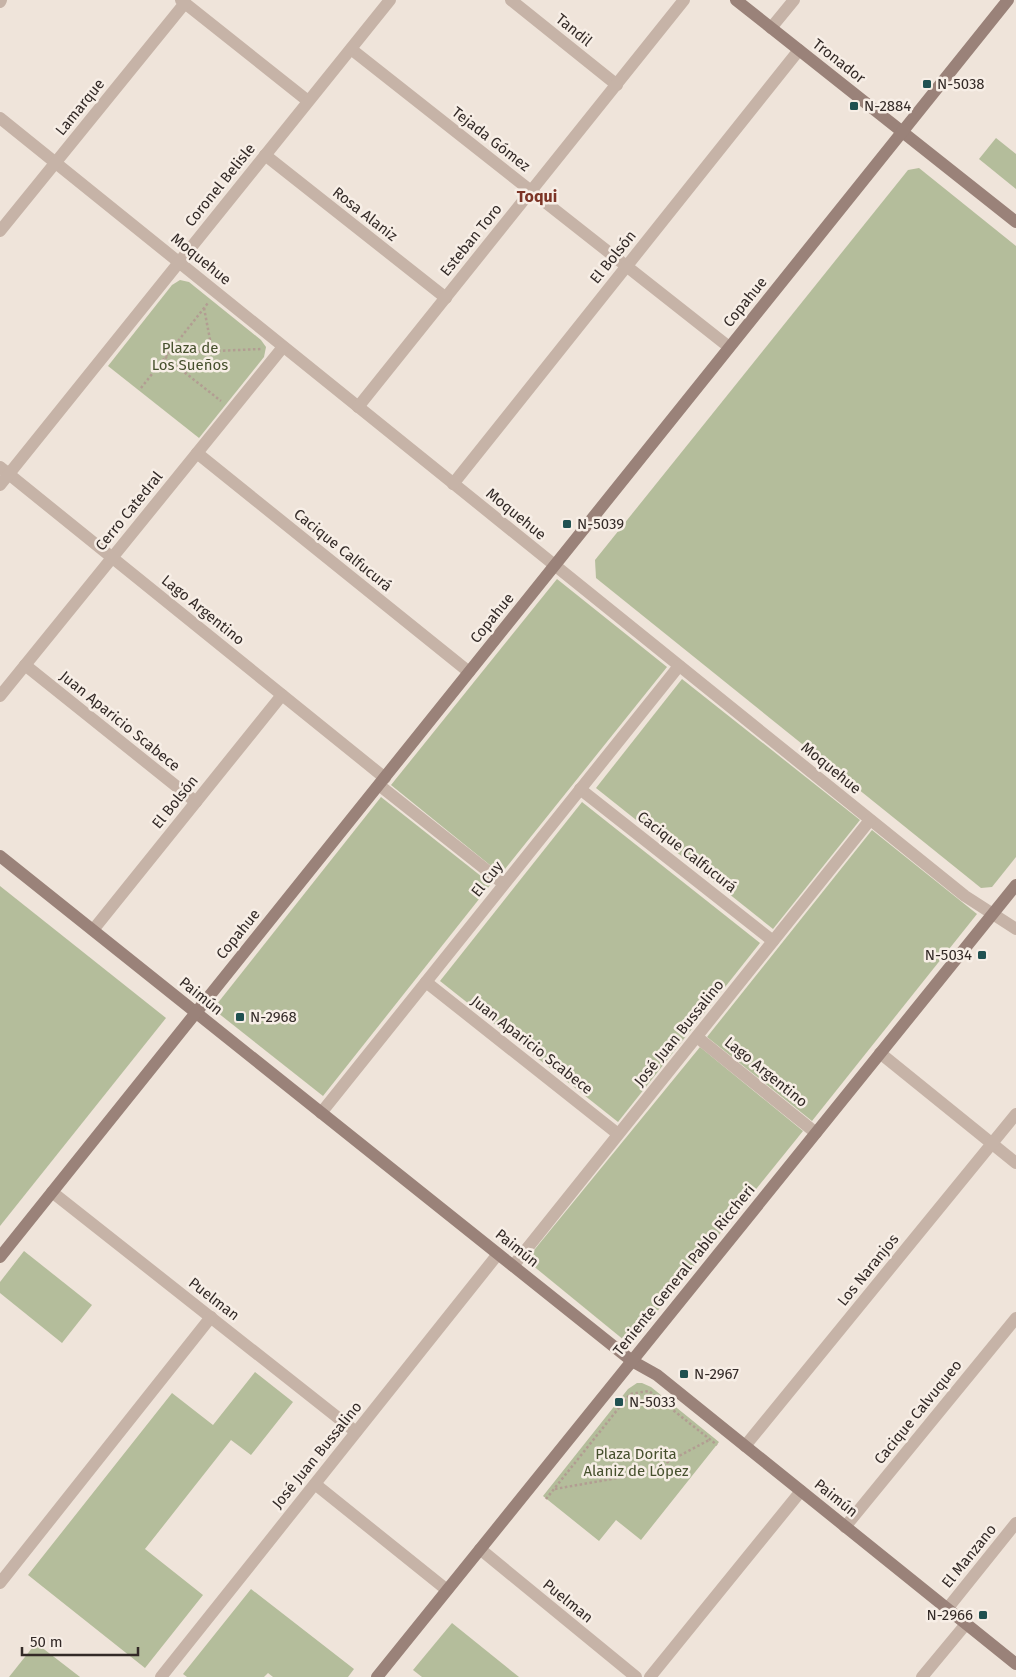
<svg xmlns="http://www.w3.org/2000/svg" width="1016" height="1677" viewBox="0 0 1016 1677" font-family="'Fira Sans',sans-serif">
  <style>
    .green { fill: #b4bd9b }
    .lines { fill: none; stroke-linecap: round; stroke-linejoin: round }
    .path { stroke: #b29d92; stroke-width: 2.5; stroke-dasharray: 2.5 2.5; stroke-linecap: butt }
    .street { stroke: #c6b3a7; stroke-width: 12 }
    .secondary { stroke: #9a8279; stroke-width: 12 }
    .poi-dot { fill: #205151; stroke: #f7eee6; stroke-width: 2 }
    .labels { text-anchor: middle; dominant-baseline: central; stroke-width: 5; stroke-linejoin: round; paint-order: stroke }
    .street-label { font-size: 15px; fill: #332a27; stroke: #f7eee6 }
    .poi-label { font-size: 15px; fill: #332a27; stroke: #f7eee6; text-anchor: start }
    .park-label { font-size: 15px; fill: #46502d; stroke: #f7eee6 }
    .neighbourhood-label { font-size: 16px; font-weight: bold; fill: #7c3426; stroke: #f7eee6 }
  </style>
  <rect width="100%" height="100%" fill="#efe4da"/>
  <g class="green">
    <path d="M996,138L1016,154V189L979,159Z"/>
    <path d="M919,168L1016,246V857L992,887L981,888L596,578L595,560L908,170Z"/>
    <path d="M180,280L189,282L261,340L266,347L264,357L199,438L108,366L172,285Z"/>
    <path d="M557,579L667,667L501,874L391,785Z"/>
    <path d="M682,679L860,820L773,929L596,788Z"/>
    <path d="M381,797L491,884L323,1096L213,1009Z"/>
    <path d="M582,802L760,943L618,1122L440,981Z"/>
    <path d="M872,830L977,914L812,1121L707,1037Z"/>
    <path d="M0,886L166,1018L0,1226Z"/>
    <path d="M700,1047L803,1131L630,1345L526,1260Z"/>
    <path d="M24,1251L92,1305L62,1343L0,1293V1282Z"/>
    <path d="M255,1372L293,1402L251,1455L231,1440L145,1549L203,1595L145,1668L28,1575L172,1393L213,1425Z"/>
    <path d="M637,1383H642L651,1387L719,1442L641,1540L616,1520L599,1541L543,1496L628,1389Z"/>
    <path d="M251,1589L354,1669L348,1677H273L268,1673L264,1677H187L183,1674Z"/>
    <path d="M452,1623L519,1677H422L413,1670Z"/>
    <path d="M36,1643L80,1677H9Z"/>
  </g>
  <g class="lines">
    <g class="path">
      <path d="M204,308L212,350"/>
      <path d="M168,353L261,349"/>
      <path d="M165,357L221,401"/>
      <path d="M141,388L208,303"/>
      <path d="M555,1489L640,1474L664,1464L709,1440"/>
      <path d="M546,1499L630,1394L649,1391L717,1445"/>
    </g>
    <g class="street">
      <path d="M181,0L308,101"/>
      <path d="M511,0L617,85"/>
      <path d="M0,2L1,0"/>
      <path d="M771,28L794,0"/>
      <path d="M351,49L729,347"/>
      <path d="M0,118L965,896L1016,929"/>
      <path d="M265,155L446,298"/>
      <path d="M0,231L185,3"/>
      <path d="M358,407L684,0"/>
      <path d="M197,453L469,672"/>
      <path d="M0,467L385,778"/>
      <path d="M453,484L799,50"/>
      <path d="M0,485L390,0"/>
      <path d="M25,665L196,802"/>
      <path d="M0,696L283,347"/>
      <path d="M379,785L504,884"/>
      <path d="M580,789L773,941"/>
      <path d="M93,930L282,695"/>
      <path d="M426,982L618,1134"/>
      <path d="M697,1037L816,1133"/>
      <path d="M880,1053L1016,1163"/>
      <path d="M321,1113L679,666"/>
      <path d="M52,1192L356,1432"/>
      <path d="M513,1266L870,820"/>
      <path d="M745,1446L1016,1114"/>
      <path d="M315,1484L447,1590"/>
      <path d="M845,1527L1016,1318"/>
      <path d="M480,1549L636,1677"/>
      <path d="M0,1583L211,1317"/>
      <path d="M947,1609L1016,1523"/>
      <path d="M161,1677L498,1254"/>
      <path d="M650,1677L801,1491"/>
      <path d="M922,1677L966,1624"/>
    </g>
    <g class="secondary">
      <path d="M736,0L1016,222"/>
      <path d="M0,856L632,1361L657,1375L1016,1664"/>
      <path d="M0,1257L1008,0"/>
      <path d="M377,1677L1016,885"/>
    </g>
  </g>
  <g class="poi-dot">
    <rect x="922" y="79" width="10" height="10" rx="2.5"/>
    <rect x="849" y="101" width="10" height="10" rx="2.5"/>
    <rect x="562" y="519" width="10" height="10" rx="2.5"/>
    <rect x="977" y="950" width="10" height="10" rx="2.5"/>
    <rect x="235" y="1012" width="10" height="10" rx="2.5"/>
    <rect x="679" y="1369" width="10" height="10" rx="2.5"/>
    <rect x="614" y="1397" width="10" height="10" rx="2.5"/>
    <rect x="978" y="1610" width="10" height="10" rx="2.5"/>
  </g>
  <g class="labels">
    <g class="street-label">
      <text transform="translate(574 30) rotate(39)">Tandil</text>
      <text transform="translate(839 61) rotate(38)">Tronador</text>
      <text transform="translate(80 107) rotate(-51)">Lamarque</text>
      <text transform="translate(491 139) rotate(38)">Tejada Gómez</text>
      <text transform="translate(220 185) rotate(-51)">Coronel Belisle</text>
      <text transform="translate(365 214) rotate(38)">Rosa Alaniz</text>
      <text transform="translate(471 240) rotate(-51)">Esteban Toro</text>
      <text transform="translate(613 257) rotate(-51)">El Bolsón</text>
      <text transform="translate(201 259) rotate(39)">Moquehue</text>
      <text transform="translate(745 302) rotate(-51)">Copahue</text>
      <text transform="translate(129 511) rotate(-51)">Cerro Catedral</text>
      <text transform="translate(516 514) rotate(39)">Moquehue</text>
      <text transform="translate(343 550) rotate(39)">Cacique Calfucurá</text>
      <text transform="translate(203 610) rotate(39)">Lago Argentino</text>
      <text transform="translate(492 618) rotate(-51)">Copahue</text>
      <text transform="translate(120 721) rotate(39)">Juan Aparicio Scabece</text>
      <text transform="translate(831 768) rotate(39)">Moquehue</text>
      <text transform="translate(175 802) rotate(-51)">El Bolsón</text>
      <text transform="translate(687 852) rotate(38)">Cacique Calfucurá</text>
      <text transform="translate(487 879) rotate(-51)">El Cuy</text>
      <text transform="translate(238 934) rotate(-51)">Copahue</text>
      <text transform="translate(201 996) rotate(39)">Paimún</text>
      <text transform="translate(679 1033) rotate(-51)">José Juan Bussalino</text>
      <text transform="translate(532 1045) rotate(38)">Juan Aparicio Scabece</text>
      <text transform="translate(766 1072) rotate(39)">Lago Argentino</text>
      <text transform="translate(517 1248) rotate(39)">Paimún</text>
      <text transform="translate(684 1270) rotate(-51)">Teniente General Pablo Riccheri</text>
      <text transform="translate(868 1270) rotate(-51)">Los Naranjos</text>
      <text transform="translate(214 1299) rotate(38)">Puelman</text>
      <text transform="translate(918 1412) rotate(-51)">Cacique Calvuqueo</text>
      <text transform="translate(317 1455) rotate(-51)">José Juan Bussalino</text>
      <text transform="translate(836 1498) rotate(39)">Paimún</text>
      <text transform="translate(969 1556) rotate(-51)">El Manzano</text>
      <text transform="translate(568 1601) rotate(39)">Puelman</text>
    </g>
    <g class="poi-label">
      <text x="937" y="84">N-5038</text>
      <text x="864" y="106">N-2884</text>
      <text x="577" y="524">N-5039</text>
      <text x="972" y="955" text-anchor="end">N-5034</text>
      <text x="250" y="1017">N-2968</text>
      <text x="694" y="1374">N-2967</text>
      <text x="629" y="1402">N-5033</text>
      <text x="973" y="1615" text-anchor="end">N-2966</text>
    </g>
    <g class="park-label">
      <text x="190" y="348">Plaza de<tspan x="190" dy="17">Los Sueños</tspan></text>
      <text x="636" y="1454">Plaza Dorita<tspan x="636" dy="17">Alaniz de López</tspan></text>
    </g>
    <g class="neighbourhood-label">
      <text x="537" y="196">Toqui</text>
    </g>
  </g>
  <path d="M22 1647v8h116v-8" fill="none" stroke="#332a27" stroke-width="2.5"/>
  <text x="30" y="1647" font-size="15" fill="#332a27" stroke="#f7eee6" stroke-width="4" paint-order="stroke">50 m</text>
</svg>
